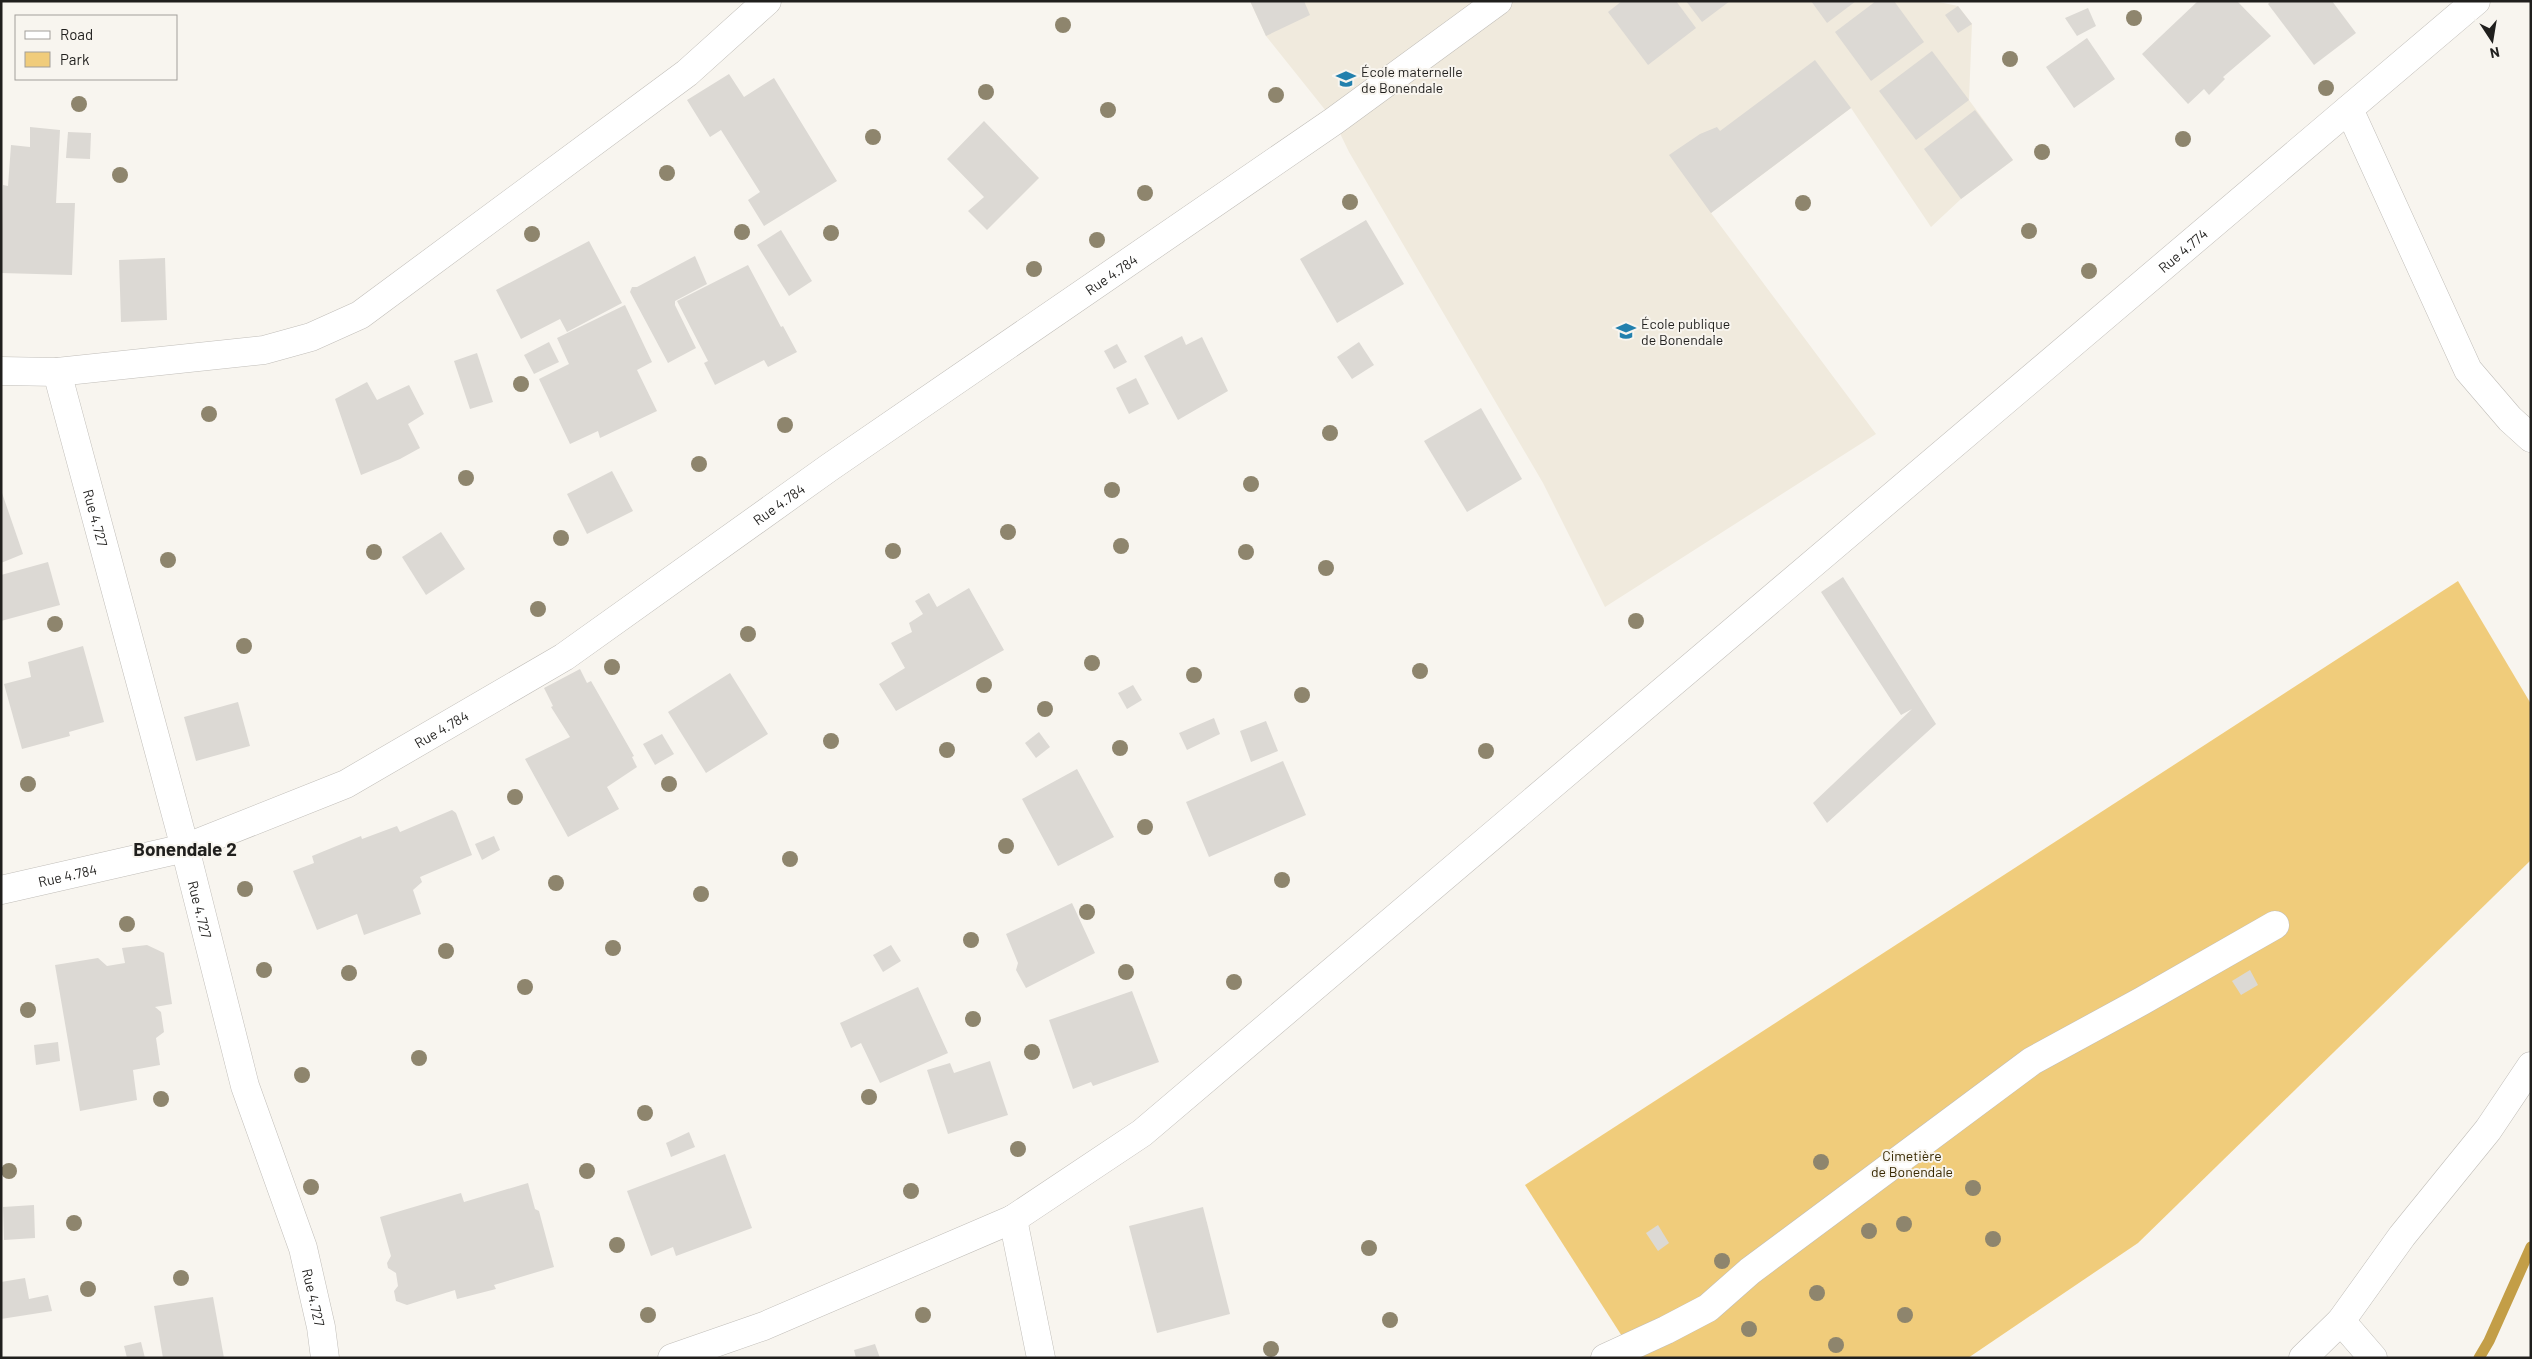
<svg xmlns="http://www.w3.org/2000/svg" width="2532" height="1359" viewBox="0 0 2532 1359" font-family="Barlow,sans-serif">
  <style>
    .built { fill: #f0eadd }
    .green { fill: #f0cc7b }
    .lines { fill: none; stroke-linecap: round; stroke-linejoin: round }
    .stream { stroke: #c39e47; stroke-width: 11 }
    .building { fill: #dcd9d4 }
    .street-casing { stroke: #c1beb9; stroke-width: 29 }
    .street { stroke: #fff; stroke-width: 28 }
    .tree { fill: #8e856d }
    .labels { text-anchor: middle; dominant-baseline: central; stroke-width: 4; stroke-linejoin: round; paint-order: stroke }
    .poi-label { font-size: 14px; fill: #201f1d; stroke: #f8f5ef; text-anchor: start }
    .street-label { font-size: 14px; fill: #201f1d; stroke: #f8f5ef }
    .park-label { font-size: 14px; fill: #382902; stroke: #f8f5ef }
    .district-label { font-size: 19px; font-weight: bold; fill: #201f1d; stroke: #f8f5ef }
  </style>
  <rect width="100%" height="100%" fill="#f8f5ef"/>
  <path class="built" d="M1250,1H1934L1958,6L1972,24L1969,100L2013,160L1961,199L1931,227L1851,108L1711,213L1876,434L1605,607L1543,483L1349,152L1334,121L1266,36Z"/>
  <path class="green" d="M2458,581L2531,704V860L2138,1243L1968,1358H1636L1525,1185Z"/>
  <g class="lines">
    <path class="stream" d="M2479,1358L2489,1341L2531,1247"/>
  </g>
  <g class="building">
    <path d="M1250,1H1304L1310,15L1266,36Z"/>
    <path d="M1622,1H1676L1696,28L1648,65L1608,12Z"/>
    <path d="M1686,1H1730L1702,22Z"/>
    <path d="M1811,1H1856L1827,23Z"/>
    <path d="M1876,1H1894L1924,42L1871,81L1835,32Z"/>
    <path d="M2198,1H2237L2271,36L2223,77L2225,79L2209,95L2204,89L2188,104L2142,54Z"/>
    <path d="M2271,1H2332L2356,33L2314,65L2268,4Z"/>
    <path d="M1958,6L1972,24L1958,33L1945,15Z"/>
    <path d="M2088,8L2096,26L2077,36L2065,18Z"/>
    <path d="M2087,38L2115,79L2074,108L2046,67Z"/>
    <path d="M1932,51L1969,100L1916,140L1879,91Z"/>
    <path d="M1815,60L1851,108L1711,213L1669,155L1700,134L1717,127L1720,131Z"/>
    <path d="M729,74L744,97L774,78L837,181L764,226L748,200L760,192L721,130L710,137L687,100Z"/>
    <path d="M1975,110L2013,160L1961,199L1924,149Z"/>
    <path d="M984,121L1039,178L987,230L968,211L984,197L947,159Z"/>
    <path d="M30,127L60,130L56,203H75L72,275L1,273L3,185L8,186L11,145L30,147Z"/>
    <path d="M68,132L91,133L90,159L66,158Z"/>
    <path d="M1366,220L1404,284L1337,323L1300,259Z"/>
    <path d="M781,230L812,281L789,296L757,245Z"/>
    <path d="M589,241L622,303L567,332L560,319L521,339L496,290Z"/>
    <path d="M695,256L707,284L675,301V305L696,348L668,363L630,292L632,287H637Z"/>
    <path d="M165,258L167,320L121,322L119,260Z"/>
    <path d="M748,265L781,327L783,326L797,352L768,367L764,360L715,385L704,363L708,361L677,301Z"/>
    <path d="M625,305L652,362L637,370L657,411L600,438L598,431L570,444L539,379L569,364L557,338Z"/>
    <path d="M1182,336L1186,345L1202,337L1228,391L1178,420L1144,356Z"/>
    <path d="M549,342L559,362L534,374L524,355Z"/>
    <path d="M1359,342L1374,365L1352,379L1337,357Z"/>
    <path d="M1117,344L1127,362L1114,369L1104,351Z"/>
    <path d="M477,353L493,402L470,409L454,361Z"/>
    <path d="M1136,378L1149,404L1129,414L1116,388Z"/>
    <path d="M367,382L377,400L409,385L424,414L408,424L420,448L400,459L361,475L335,399Z"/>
    <path d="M1481,408L1522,479L1467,512L1424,441Z"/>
    <path d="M612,471L633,511L587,534L567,494Z"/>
    <path d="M1,490L23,554L1,563Z"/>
    <path d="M441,532L465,569L426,595L402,557Z"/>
    <path d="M48,562L60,605L1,621V575Z"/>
    <path d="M1843,577L1936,724L1827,823L1813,803L1912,709L1901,715L1821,592Z"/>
    <path d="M969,588L1004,650L896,711L879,684L905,668L891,643L912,632L909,623L923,614L915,601L929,593L937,607Z"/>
    <path d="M83,646L104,722L69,732L70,736L22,749L4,684L31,677L28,662Z"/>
    <path d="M580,669L587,683L591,681L634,756L632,757L637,767L607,787L619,809L568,837L525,759L570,737L551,707L553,706L544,688Z"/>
    <path d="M730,673L768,734L706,773L668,712Z"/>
    <path d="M1133,685L1142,700L1127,709L1118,693Z"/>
    <path d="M238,702L250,746L196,761L184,717Z"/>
    <path d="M1214,718L1220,734L1187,750L1179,733Z"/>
    <path d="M1266,721L1278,751L1251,762L1240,731Z"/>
    <path d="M1039,732L1050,747L1036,758L1025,743Z"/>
    <path d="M662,734L674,754L655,765L643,744Z"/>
    <path d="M1283,761L1306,815L1209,857L1186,802Z"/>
    <path d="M1077,769L1114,837L1058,866L1022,799Z"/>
    <path d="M452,810L456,813L472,855L420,877L422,882L413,890L421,914L364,935L357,914L317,930L293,871L314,863L312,856L361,836L362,839L397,826L400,832Z"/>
    <path d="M494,836L500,850L482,860L475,844Z"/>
    <path d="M1072,903L1095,953L1026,988L1016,970L1018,963L1006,934Z"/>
    <path d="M147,945L164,953L172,1004L155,1007L161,1012L164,1032L156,1038L160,1065L133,1070L137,1100L80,1111L55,965L98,958L107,966L125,963L122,948Z"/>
    <path d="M891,945L901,961L883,972L873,955Z"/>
    <path d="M2250,970L2258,985L2241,995L2232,981Z"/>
    <path d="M918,987L948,1053L880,1083L861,1043L851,1048L840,1023Z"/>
    <path d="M1132,991L1159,1062L1093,1086L1091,1082L1073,1089L1049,1020Z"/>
    <path d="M58,1042L60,1061L36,1065L34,1045Z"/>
    <path d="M990,1061L1008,1115L948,1134L927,1070L950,1063L954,1073Z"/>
    <path d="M689,1132L695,1147L671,1157L666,1143Z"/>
    <path d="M725,1154L752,1228L676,1256L673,1247L651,1256L627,1191Z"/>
    <path d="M528,1183L535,1209L539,1211L554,1267L494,1285L496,1289L457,1299L455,1290L407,1305L396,1301L394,1291L398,1286L396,1273L388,1268L387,1263L391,1256L380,1217L461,1193L464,1202Z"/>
    <path d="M34,1205L35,1238L4,1240L3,1207Z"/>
    <path d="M1203,1207L1230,1314L1157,1333L1129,1226Z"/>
    <path d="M1658,1225L1669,1243L1658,1251L1646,1233Z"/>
    <path d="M25,1278L29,1299L48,1295L52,1311L1,1319V1282Z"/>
    <path d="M213,1297L224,1358H163L154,1306Z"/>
    <path d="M141,1342L145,1358H127L124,1346Z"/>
    <path d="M875,1344L880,1358H856L854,1350Z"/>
  </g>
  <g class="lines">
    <defs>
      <g id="street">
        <path d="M2349,109L2468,370L2510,419L2531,438"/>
        <path d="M1,371L57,372L264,350L311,337L360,315L687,73L767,1"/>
        <path id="s1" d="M57,372L185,848L245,1086L303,1248L321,1327L325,1358"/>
        <path id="s2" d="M1,890L185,848L346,784L564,657L830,467L1334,121L1498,1"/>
        <path d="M1013,1219L1041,1358"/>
        <path d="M2341,1321L2373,1358"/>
        <path id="s3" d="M672,1358L764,1326L1013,1219L1142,1133L2476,1"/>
        <path d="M1605,1358L1666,1330L1708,1308L1750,1271L2032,1061L2142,1001L2275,925"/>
        <path d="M2303,1358L2341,1321L2402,1236L2488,1130L2531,1066"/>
      </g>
    </defs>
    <use href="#street" class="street-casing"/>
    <use href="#street" class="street"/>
  </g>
  <g class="tree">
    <circle cx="2134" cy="18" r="8"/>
    <circle cx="1063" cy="25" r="8"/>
    <circle cx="2010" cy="59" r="8"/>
    <circle cx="2326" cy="88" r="8"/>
    <circle cx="986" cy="92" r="8"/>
    <circle cx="1276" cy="95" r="8"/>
    <circle cx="79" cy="104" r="8"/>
    <circle cx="1108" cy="110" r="8"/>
    <circle cx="873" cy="137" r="8"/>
    <circle cx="2183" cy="139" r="8"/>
    <circle cx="2042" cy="152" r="8"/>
    <circle cx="667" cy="173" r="8"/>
    <circle cx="120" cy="175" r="8"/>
    <circle cx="1145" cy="193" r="8"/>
    <circle cx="1350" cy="202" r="8"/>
    <circle cx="1803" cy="203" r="8"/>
    <circle cx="2029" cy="231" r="8"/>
    <circle cx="742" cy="232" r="8"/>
    <circle cx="831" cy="233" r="8"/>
    <circle cx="532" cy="234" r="8"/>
    <circle cx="1097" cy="240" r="8"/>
    <circle cx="1034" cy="269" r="8"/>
    <circle cx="2089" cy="271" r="8"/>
    <circle cx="521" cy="384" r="8"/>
    <circle cx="209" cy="414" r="8"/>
    <circle cx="785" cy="425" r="8"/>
    <circle cx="1330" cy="433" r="8"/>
    <circle cx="699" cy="464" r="8"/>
    <circle cx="466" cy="478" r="8"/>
    <circle cx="1251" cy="484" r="8"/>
    <circle cx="1112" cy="490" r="8"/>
    <circle cx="1008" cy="532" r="8"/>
    <circle cx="561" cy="538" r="8"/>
    <circle cx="1121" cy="546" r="8"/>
    <circle cx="893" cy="551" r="8"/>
    <circle cx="374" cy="552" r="8"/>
    <circle cx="1246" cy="552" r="8"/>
    <circle cx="168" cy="560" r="8"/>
    <circle cx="1326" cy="568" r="8"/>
    <circle cx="538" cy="609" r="8"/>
    <circle cx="1636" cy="621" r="8"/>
    <circle cx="55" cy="624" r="8"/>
    <circle cx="748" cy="634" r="8"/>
    <circle cx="244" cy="646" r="8"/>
    <circle cx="1092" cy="663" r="8"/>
    <circle cx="612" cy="667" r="8"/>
    <circle cx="1420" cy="671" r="8"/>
    <circle cx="1194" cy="675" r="8"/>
    <circle cx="984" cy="685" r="8"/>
    <circle cx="1302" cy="695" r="8"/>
    <circle cx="1045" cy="709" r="8"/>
    <circle cx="831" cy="741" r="8"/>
    <circle cx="1120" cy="748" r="8"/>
    <circle cx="947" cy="750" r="8"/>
    <circle cx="1486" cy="751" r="8"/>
    <circle cx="28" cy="784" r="8"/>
    <circle cx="669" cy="784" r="8"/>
    <circle cx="515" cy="797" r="8"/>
    <circle cx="1145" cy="827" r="8"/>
    <circle cx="1006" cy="846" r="8"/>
    <circle cx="790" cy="859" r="8"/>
    <circle cx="1282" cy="880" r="8"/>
    <circle cx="556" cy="883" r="8"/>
    <circle cx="245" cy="889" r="8"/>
    <circle cx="701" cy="894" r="8"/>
    <circle cx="1087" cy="912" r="8"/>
    <circle cx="127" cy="924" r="8"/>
    <circle cx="971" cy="940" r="8"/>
    <circle cx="613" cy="948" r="8"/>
    <circle cx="446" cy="951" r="8"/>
    <circle cx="264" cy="970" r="8"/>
    <circle cx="1126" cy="972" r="8"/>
    <circle cx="349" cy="973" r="8"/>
    <circle cx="1234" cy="982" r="8"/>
    <circle cx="525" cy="987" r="8"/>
    <circle cx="28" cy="1010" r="8"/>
    <circle cx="973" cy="1019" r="8"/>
    <circle cx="1032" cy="1052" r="8"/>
    <circle cx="419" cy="1058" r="8"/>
    <circle cx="302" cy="1075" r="8"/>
    <circle cx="869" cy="1097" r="8"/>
    <circle cx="161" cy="1099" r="8"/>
    <circle cx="645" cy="1113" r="8"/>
    <circle cx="1018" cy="1149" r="8"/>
    <circle cx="1821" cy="1162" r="8"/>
    <circle cx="9" cy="1171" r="8"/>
    <circle cx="587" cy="1171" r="8"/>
    <circle cx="311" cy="1187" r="8"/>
    <circle cx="1973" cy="1188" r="8"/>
    <circle cx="911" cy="1191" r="8"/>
    <circle cx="74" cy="1223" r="8"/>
    <circle cx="1904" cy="1224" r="8"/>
    <circle cx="1869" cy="1231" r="8"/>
    <circle cx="1993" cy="1239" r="8"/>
    <circle cx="617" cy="1245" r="8"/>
    <circle cx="1369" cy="1248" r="8"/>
    <circle cx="1722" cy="1261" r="8"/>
    <circle cx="181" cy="1278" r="8"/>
    <circle cx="88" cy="1289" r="8"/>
    <circle cx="1817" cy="1293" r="8"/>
    <circle cx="648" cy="1315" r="8"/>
    <circle cx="923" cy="1315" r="8"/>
    <circle cx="1905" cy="1315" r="8"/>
    <circle cx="1390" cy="1320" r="8"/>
    <circle cx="1749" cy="1329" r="8"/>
    <circle cx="1836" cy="1345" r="8"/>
    <circle cx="1271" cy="1349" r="8"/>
  </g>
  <defs>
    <symbol id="school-bare" viewBox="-9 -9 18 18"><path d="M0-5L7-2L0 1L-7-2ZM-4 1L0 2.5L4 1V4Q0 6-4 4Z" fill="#2280ad" stroke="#f8f5ef" stroke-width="2.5" paint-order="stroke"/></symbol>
  </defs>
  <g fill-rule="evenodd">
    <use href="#school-bare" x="1332" y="65" width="28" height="28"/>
    <use href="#school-bare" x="1612" y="317" width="28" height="28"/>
  </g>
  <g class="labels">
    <g class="poi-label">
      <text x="1361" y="71">École maternelle<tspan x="1361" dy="16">de Bonendale</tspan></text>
      <text x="1641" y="323">École publique<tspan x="1641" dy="16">de Bonendale</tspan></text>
    </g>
    <g class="street-label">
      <text stroke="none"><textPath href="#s3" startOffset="1888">Rue 4.774</textPath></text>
      <text stroke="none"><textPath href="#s2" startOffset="1282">Rue 4.784</textPath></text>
      <text stroke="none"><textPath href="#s2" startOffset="878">Rue 4.784</textPath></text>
      <text stroke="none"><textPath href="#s1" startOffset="151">Rue 4.727</textPath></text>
      <text stroke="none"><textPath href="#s2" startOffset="472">Rue 4.784</textPath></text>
      <text stroke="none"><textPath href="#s2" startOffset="68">Rue 4.784</textPath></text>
      <text stroke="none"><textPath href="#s1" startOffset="556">Rue 4.727</textPath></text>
      <text stroke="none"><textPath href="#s1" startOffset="961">Rue 4.727</textPath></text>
    </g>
    <g class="park-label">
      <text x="1912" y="1155">Cimetière<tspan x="1912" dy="16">de Bonendale</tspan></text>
    </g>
    <g class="district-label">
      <text x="185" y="848">Bonendale 2</text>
    </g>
  </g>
  <rect width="2532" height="1359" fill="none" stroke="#201f1d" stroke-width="5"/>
  <rect x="15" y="15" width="162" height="65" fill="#f8f5ef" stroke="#a29f9b"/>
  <rect x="25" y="31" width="25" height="8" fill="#ffffff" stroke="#a29f9b"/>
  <text x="60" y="40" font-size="15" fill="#201f1d">Road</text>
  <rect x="25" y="52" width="25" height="15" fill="#f0cc7b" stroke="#a29f9b"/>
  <text x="60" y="65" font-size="15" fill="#201f1d">Park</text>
  <g transform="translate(2492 40) rotate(168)" stroke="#f8f5ef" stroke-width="4" paint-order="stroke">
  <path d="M0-4L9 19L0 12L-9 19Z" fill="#201f1d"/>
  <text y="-8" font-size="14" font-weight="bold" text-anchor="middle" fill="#201f1d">N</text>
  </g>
</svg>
